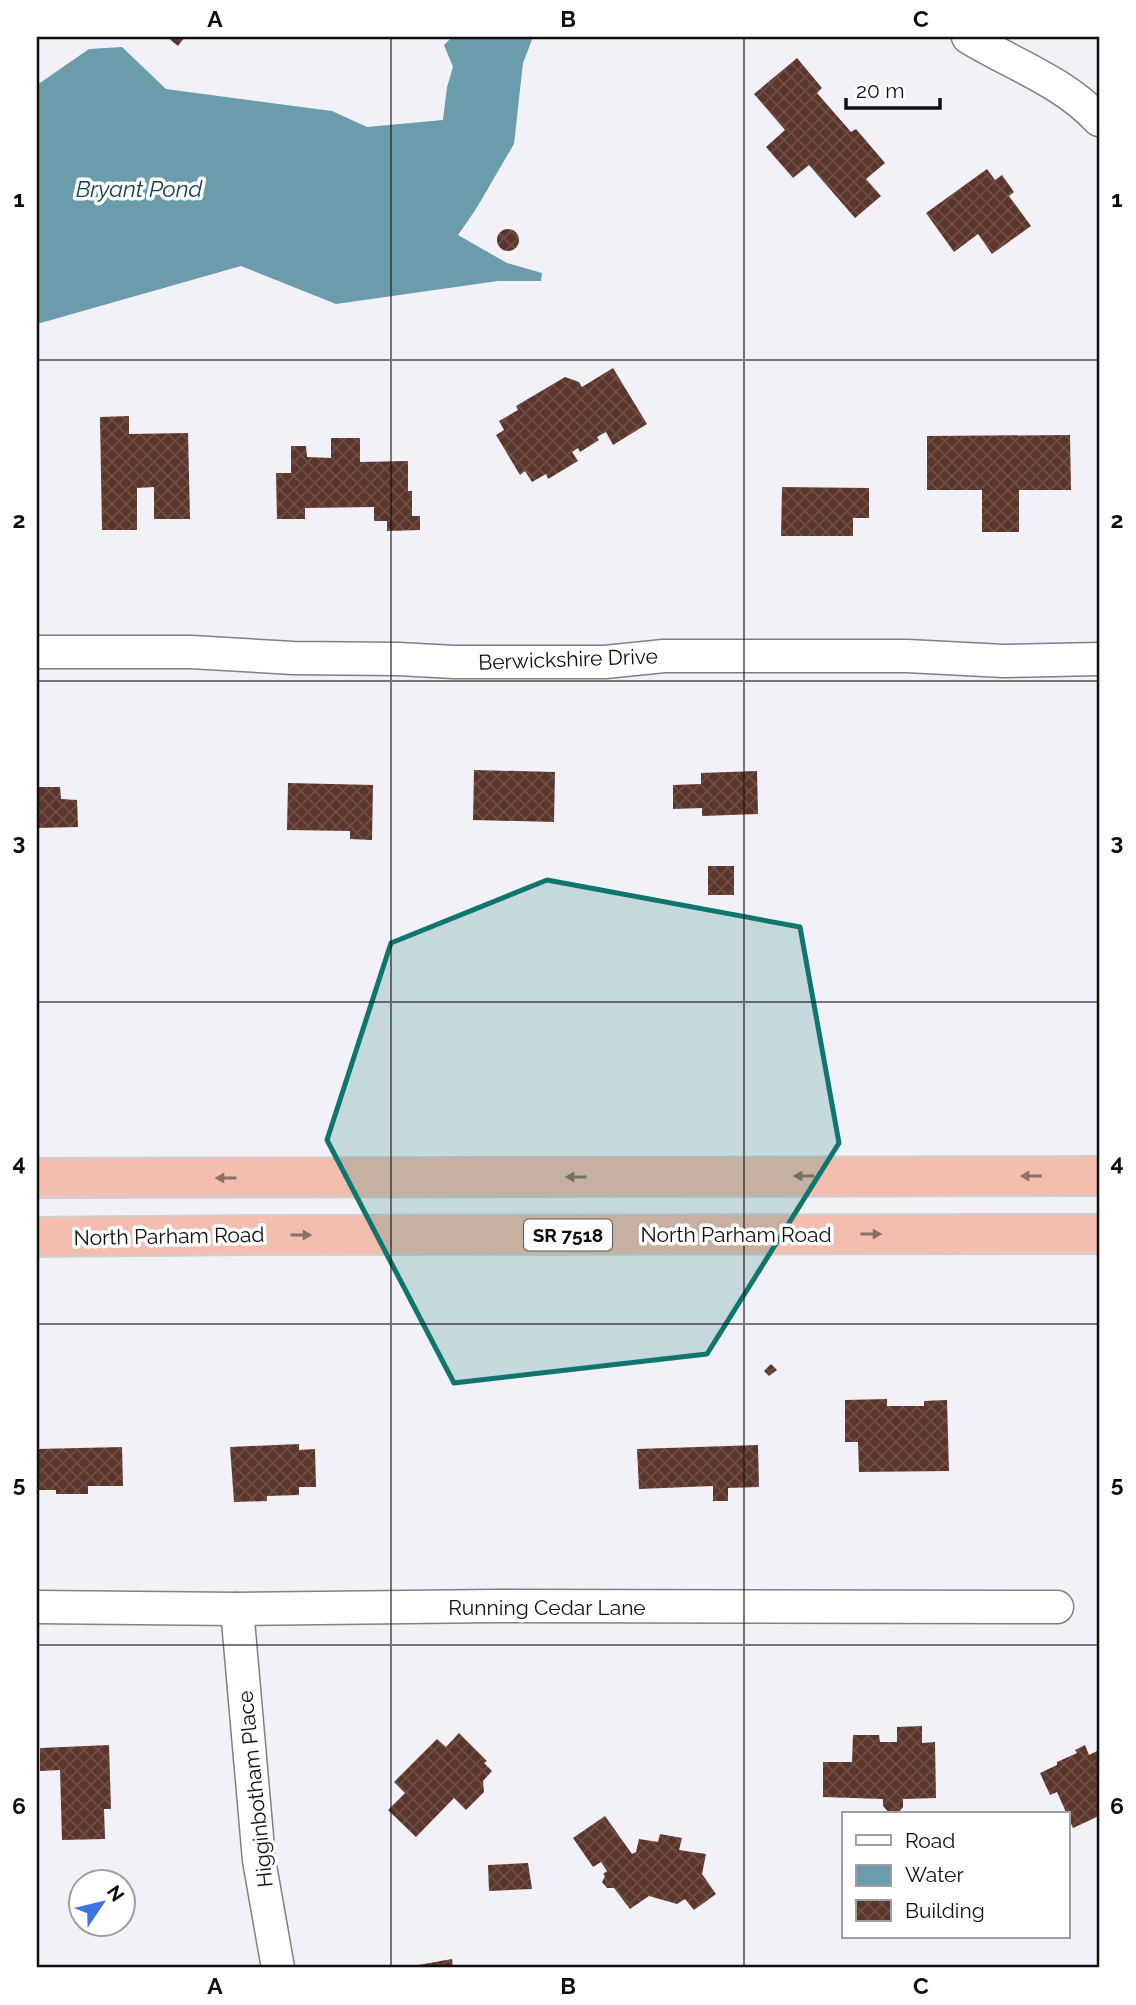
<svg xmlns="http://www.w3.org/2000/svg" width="1136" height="2005" viewBox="0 0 1136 2005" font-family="Raleway,sans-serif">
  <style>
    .water { fill: #6a9cab }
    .building { fill: url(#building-cross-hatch) }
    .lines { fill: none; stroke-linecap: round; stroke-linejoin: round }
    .minor-casing { stroke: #817f85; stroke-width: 35 }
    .highway-casing { stroke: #cfcfcf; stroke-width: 42 }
    .minor { stroke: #fff; stroke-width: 32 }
    .highway { stroke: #f3beb0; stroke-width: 38 }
    .oneway { fill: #8c6f68 }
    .marked { fill: #0f766e; fill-opacity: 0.2; stroke: #0f766e; stroke-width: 5; stroke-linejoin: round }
    .grid { fill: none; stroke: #0f0e10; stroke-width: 2; stroke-opacity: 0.55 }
    .labels { text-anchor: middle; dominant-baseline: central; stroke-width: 7; stroke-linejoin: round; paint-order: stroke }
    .shield { fill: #fff; stroke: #575658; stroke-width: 2 }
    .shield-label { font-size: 19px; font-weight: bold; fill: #0f0e10 }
    .street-label { font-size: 21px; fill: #0f0e10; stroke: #fff }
    .water-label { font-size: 23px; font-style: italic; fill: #14424d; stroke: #fff }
    .neatline { fill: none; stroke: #0f0e10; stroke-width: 2.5 }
    .grid-label { font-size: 23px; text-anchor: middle; font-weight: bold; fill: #0f0e10 }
  </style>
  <defs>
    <pattern id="building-cross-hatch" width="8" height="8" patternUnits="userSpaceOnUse" patternTransform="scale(1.75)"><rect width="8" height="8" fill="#5c352b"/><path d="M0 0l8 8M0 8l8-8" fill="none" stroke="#6e4f47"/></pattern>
  </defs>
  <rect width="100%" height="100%" fill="#f3f1f8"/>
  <path class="water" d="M452,37H533L523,63L514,144L476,209L458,235L507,263L542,273L541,281H498L336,304L241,266L37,324V85L89,49L122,47L166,89L332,111L367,127L443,120L447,87L453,67L444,45Z"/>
  <g class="building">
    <path d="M167,37H185L178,46Z"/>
    <path d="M797,58L822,88L817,93L851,132L856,129L885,163L866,179L881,196L855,218L809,165L793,178L766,147L785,130L754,94Z"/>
    <path d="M987,169L995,180L1002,175L1014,192L1009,196L1031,226L992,254L978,234L954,252L926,213Z"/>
    <circle cx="508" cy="240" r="11"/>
    <path d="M613,368L647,424L613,445L606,432L597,437L599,440L580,452L578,448L572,452L578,461L548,479L546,474L532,482L525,471L520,475L496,435L504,430L499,421L518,410L516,406L565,377L579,382L582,387Z"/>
    <path d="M129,416V434L188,433L190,519H154V487L137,488V530H102L100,417Z"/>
    <path d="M1070,435L1071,490H1019V532H982V490H927V436Z"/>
    <path d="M331,438H360V462L408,461V491H412V516H420V530L387,531V521H374V507L305,508V519H277L276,473H291V446H306L307,457L331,458Z"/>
    <path d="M782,487L869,488V518H853V536H781Z"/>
    <path d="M474,770L555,772L554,822L473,820Z"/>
    <path d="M757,771L758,814L702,816V808L673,809V785L701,784V773Z"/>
    <path d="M288,783L373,785L372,840L350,839V831L287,830Z"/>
    <path d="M37,787H60L61,799L77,800L78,827L37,828Z"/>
    <rect x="708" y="866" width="26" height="29"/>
    <path d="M771,1364L777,1370L769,1376L764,1371Z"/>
    <path d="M887,1399V1406H924V1401L947,1400L949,1471L859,1472L858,1442H845V1400Z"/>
    <path d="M299,1444V1450L315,1449L316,1487H299V1495L267,1496V1501L234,1502L230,1447Z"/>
    <path d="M758,1445L759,1487L728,1488V1501H713V1486L639,1489L637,1449Z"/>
    <path d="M122,1447L123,1486H88V1494H56V1490H37V1449Z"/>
    <path d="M922,1726V1743L935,1742L936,1798L903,1799V1807L899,1812L889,1813L883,1806V1799L823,1797V1762H852L853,1735H879L880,1742H897V1727Z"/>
    <path d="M459,1733L487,1761L484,1763L492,1771L483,1781L484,1792L466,1810L454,1798L416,1837L388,1810L405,1793L394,1782L437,1739L446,1747Z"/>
    <path d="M109,1745L111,1809H104L105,1839L62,1840L60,1770L40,1771V1748Z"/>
    <path d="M1085,1745L1089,1755L1099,1750V1816L1073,1828L1057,1792L1050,1795L1040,1773L1057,1765V1762L1077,1753L1075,1750Z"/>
    <path d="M605,1816L632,1854L636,1852L639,1839L658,1842L660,1834L682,1838L679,1850L706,1854L702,1874L716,1894L694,1910L685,1899L677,1904L649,1896L630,1909L614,1888H607L602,1882L605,1876L603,1874L607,1871L601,1862L593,1867L573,1838Z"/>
    <path d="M528,1863L532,1889L489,1891L488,1865Z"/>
    <path d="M452,1959L453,1968H407V1967Z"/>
  </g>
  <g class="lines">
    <defs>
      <g id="minor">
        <path d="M968,37C1012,64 1063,81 1099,120"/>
        <path d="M37,652H191L293,658L398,659L454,662H605L664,656H907L1004,661L1099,659"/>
        <path d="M37,1607L237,1609L495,1606L1057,1607"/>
        <path d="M237,1609L259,1860L278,1968"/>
      </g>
      <g id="highway">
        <path d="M37,1178L1099,1176"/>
        <path d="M37,1237L248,1235L1099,1234"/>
      </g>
    </defs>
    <use href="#minor" class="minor-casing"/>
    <use href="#highway" class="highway-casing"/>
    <use href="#minor" class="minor"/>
    <use href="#highway" class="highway"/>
  </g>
  <defs><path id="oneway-solid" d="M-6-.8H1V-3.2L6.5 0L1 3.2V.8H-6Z" transform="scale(1.75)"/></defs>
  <g class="oneway">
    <use href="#oneway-solid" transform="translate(804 1176) rotate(180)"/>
    <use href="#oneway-solid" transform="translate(1031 1176) rotate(180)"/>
    <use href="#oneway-solid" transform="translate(576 1177) rotate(180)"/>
    <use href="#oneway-solid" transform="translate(226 1178) rotate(180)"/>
    <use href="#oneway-solid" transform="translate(871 1234)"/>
    <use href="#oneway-solid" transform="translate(301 1235)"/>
  </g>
  <path class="marked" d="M547,880L800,927L839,1143L707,1354L454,1383L327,1140L391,943Z"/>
  <path class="grid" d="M391,37V1968M744,37V1968M37,360H1099M37,681H1099M37,1002H1099M37,1324H1099M37,1645H1099"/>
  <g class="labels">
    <rect class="shield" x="524" y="1219.5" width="88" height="31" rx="5"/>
    <g class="shield-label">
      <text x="568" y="1235">SR 7518</text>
    </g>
    <g class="street-label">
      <text transform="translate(568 659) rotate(-2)">Berwickshire Drive</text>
      <text x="736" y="1234">North Parham Road</text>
      <text transform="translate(169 1236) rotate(-1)">North Parham Road</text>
      <text x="547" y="1607">Running Cedar Lane</text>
      <text transform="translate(255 1789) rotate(-96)">Higginbotham Place</text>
    </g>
    <g class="water-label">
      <text x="139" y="188">Bryant Pond</text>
    </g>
  </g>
  <rect width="1136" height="2005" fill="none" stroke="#ffffff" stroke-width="77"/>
  <rect x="842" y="1812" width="228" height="126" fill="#ffffff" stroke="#9f9f9f" stroke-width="2"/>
  <rect x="856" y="1835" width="35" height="10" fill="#ffffff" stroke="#9f9f9f" stroke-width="2"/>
  <text x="905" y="1848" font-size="21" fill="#0f0e10">Road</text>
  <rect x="856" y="1865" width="35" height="21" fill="#6a9cab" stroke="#9f9f9f" stroke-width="2"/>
  <text x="905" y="1882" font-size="21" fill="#0f0e10">Water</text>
  <rect x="856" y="1900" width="35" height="21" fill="url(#building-cross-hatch)" stroke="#9f9f9f" stroke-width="2"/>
  <text x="905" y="1918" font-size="21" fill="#0f0e10">Building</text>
  <g transform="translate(102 1903) rotate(55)"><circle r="33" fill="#ffffff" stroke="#9f9f9f" stroke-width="2"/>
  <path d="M0-5L12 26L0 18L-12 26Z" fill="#3d73e2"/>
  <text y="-10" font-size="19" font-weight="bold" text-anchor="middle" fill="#0f0e10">N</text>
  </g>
  <path d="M846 98v10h94v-10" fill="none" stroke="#0f0e10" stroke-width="3.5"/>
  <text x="856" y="98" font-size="21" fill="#0f0e10" stroke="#ffffff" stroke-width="5" paint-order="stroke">20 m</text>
  <rect x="38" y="38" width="1060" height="1928" class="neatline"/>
  <g class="grid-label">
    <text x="215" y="27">A</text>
    <text x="568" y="27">B</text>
    <text x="921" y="27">C</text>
    <text x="19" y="207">1</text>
    <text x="1117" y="207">1</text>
    <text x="19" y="528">2</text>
    <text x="1117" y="528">2</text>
    <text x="19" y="850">3</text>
    <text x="1117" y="850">3</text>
    <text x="19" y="1171">4</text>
    <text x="1117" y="1171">4</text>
    <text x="19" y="1492">5</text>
    <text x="1117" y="1492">5</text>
    <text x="19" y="1814">6</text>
    <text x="1117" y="1814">6</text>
    <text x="215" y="1994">A</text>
    <text x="568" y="1994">B</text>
    <text x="921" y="1994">C</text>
  </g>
</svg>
